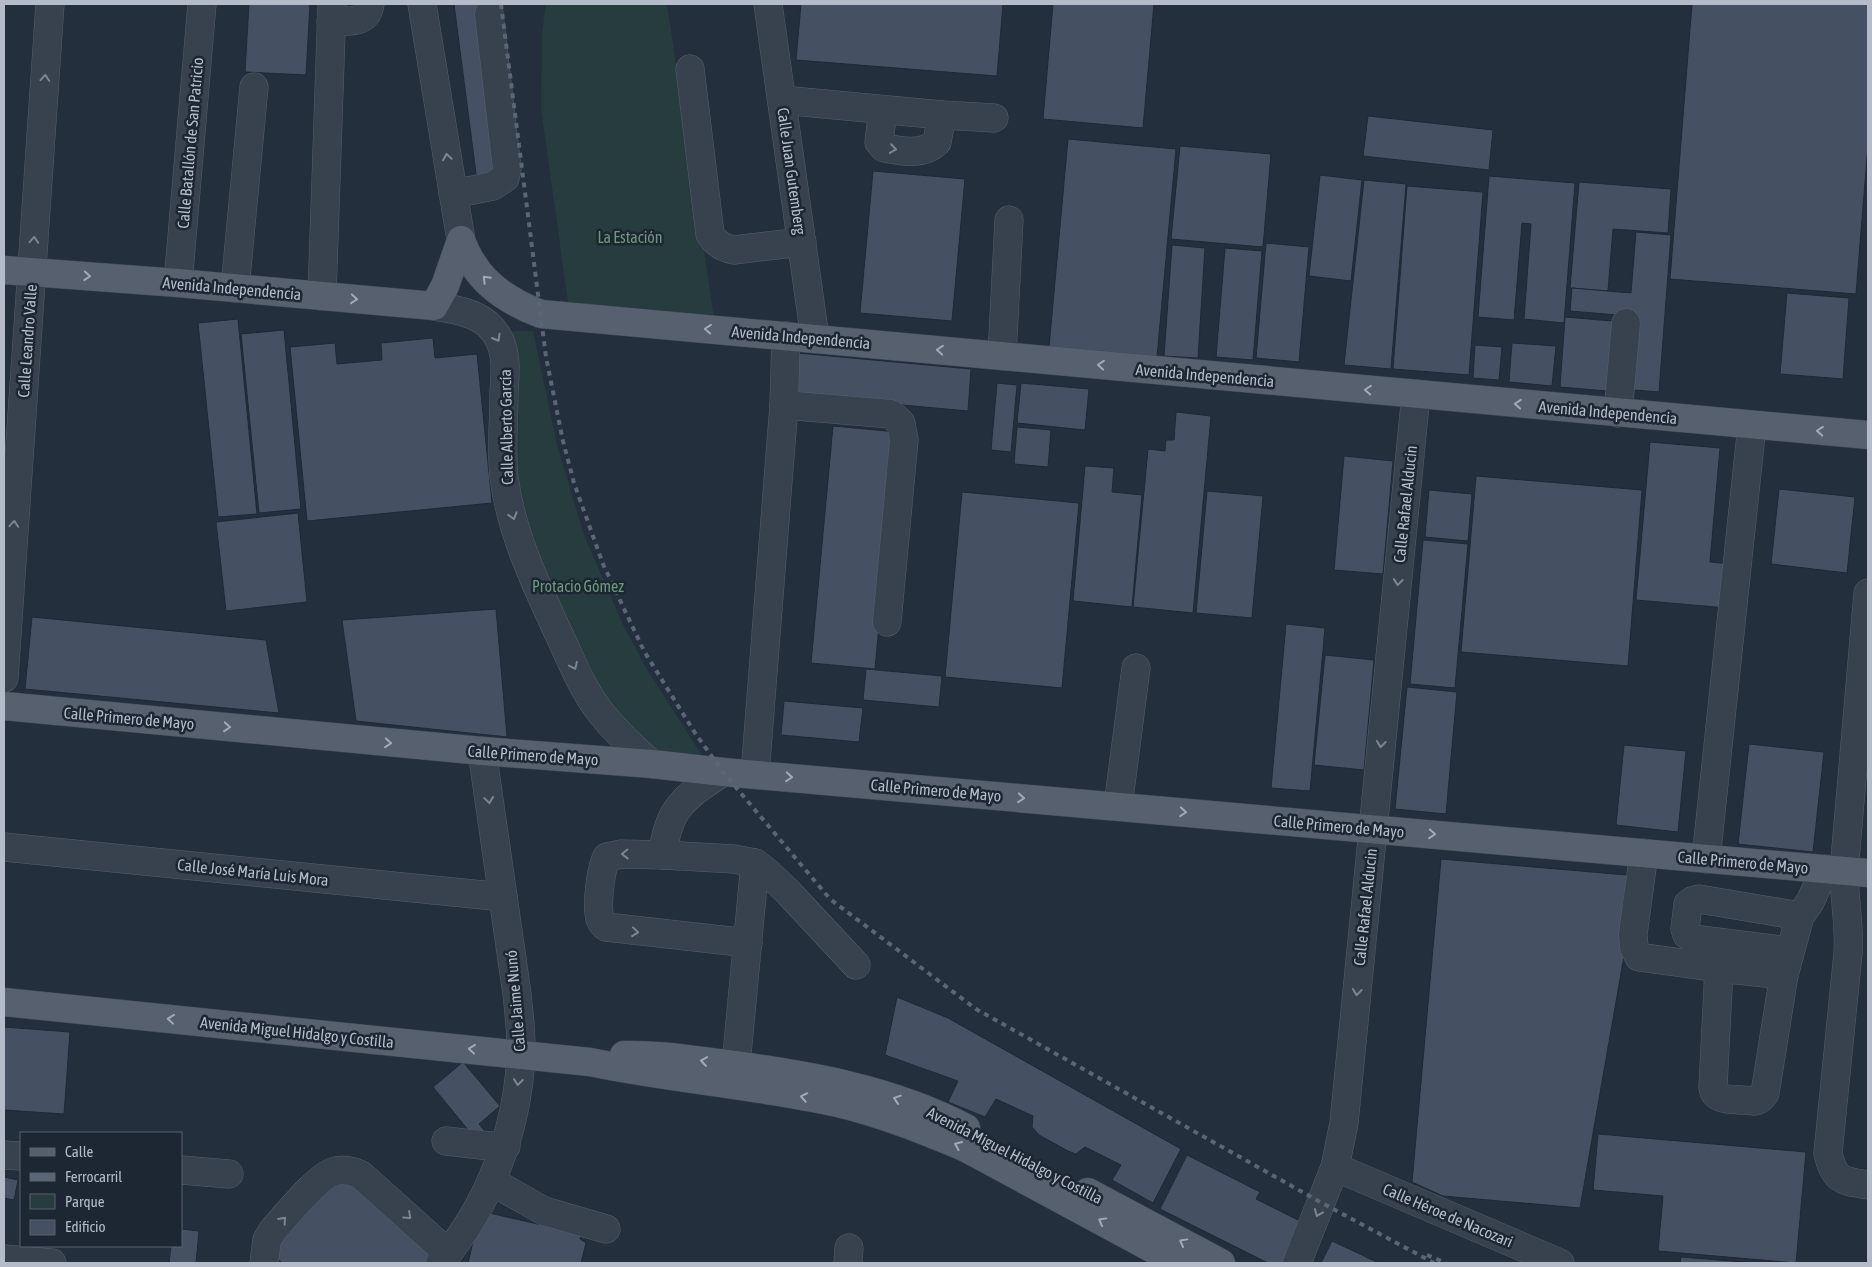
<svg xmlns="http://www.w3.org/2000/svg" width="1872" height="1267" viewBox="0 0 1872 1267" font-family="'Asap Condensed',sans-serif">
  <style>
    .green { fill: #263c3f }
    .building { fill: #455162; stroke: #1f2835 }
    .lines { fill: none; stroke-linecap: round; stroke-linejoin: round }
    .minor-casing { stroke: #565f6c; stroke-width: 29 }
    .major-casing { stroke: #414a57; stroke-width: 29 }
    .minor { stroke: #38414e; stroke-width: 28 }
    .major { stroke: #56606e; stroke-width: 28 }
    .rail { stroke: #5a6575; stroke-width: 4; stroke-dasharray: 5 5; stroke-linecap: butt }
    .oneway { stroke: #7c8592 }
    .oneway2 { stroke: #a1aab7 }
    .labels { text-anchor: middle; dominant-baseline: central; stroke-width: 5; stroke-linejoin: round; paint-order: stroke }
    .street-label { font-size: 16px; fill: #b4bcc9; stroke: #1d2633 }
    .park-label { font-size: 16px; fill: #6b9a76; stroke: #1d2633 }
  </style>
  <rect width="100%" height="100%" fill="#242f3e"/>
  <g class="green">
    <path d="M546,4H667L714,318L568,302L541,108L542,34Z"/>
    <path d="M512,331H533L557,445L584,535L623,625L648,671L703,757L659,753L616,714L597,684L554,595L533,541L518,489L519,358Z"/>
  </g>
  <g class="building">
    <path d="M249,4H310L306,75L245,72Z"/>
    <path d="M454,4H477L501,186L478,189Z"/>
    <path d="M801,4H1003L997,76L796,60Z"/>
    <path d="M1053,4H1154L1143,128L1043,119Z"/>
    <path d="M1692,4H1868V145L1856,294L1670,279Z"/>
    <path d="M1368,116L1493,130L1489,170L1363,156Z"/>
    <path d="M1068,139L1176,149L1157,357L1049,347Z"/>
    <path d="M1180,146L1271,154L1263,247L1171,239Z"/>
    <path d="M873,171L965,179L952,321L860,313Z"/>
    <path d="M1320,175L1362,180L1351,281L1309,276Z"/>
    <path d="M1489,176L1575,183L1564,323L1524,319L1531,224L1522,223L1514,320L1478,317Z"/>
    <path d="M1364,180L1406,184L1391,369L1344,365Z"/>
    <path d="M1579,182L1671,189L1668,233L1613,229L1608,291L1570,288Z"/>
    <path d="M1407,186L1483,192L1469,375L1393,369Z"/>
    <path d="M1636,232L1671,235L1659,392L1623,389L1629,316L1570,311L1572,288L1631,293Z"/>
    <path d="M1266,243L1309,247L1299,362L1256,358Z"/>
    <path d="M1172,245L1205,248L1198,358L1164,356Z"/>
    <path d="M1225,248L1262,251L1253,360L1216,357Z"/>
    <path d="M1787,293L1849,298L1843,379L1780,374Z"/>
    <path d="M1565,317L1624,322L1619,392L1560,387Z"/>
    <path d="M238,319L257,514L218,517L198,323Z"/>
    <path d="M284,330L301,509L259,513L241,334Z"/>
    <path d="M433,338L435,358L477,354L492,503L307,521L290,347L335,343L337,364L382,360L381,343Z"/>
    <path d="M1512,343L1556,346L1552,386L1509,382Z"/>
    <path d="M1475,345L1502,347L1499,380L1473,378Z"/>
    <path d="M797,353L971,369L968,411L793,395Z"/>
    <path d="M997,383L1017,385L1011,452L991,450Z"/>
    <path d="M1021,383L1089,389L1085,430L1017,423Z"/>
    <path d="M1176,412L1211,416L1193,613L1133,607L1148,449L1165,451L1166,440H1174Z"/>
    <path d="M833,426L897,432L875,669L811,663Z"/>
    <path d="M1017,427L1051,430L1048,467L1014,464Z"/>
    <path d="M1650,442L1720,448L1710,562L1731,564L1727,608L1636,600Z"/>
    <path d="M1344,456L1393,461L1383,574L1334,570Z"/>
    <path d="M1085,466L1114,468L1112,492L1142,495L1132,607L1073,601Z"/>
    <path d="M1476,476L1642,490L1628,666L1461,652Z"/>
    <path d="M1779,489L1855,497L1847,573L1771,564Z"/>
    <path d="M1429,490L1472,494L1468,541L1425,537Z"/>
    <path d="M1207,491L1263,496L1252,618L1196,613Z"/>
    <path d="M962,492L1079,503L1062,688L945,677Z"/>
    <path d="M298,513L307,602L226,611L216,522Z"/>
    <path d="M1423,540L1468,544L1455,688L1410,684Z"/>
    <path d="M496,609L507,737L356,721L342,620Z"/>
    <path d="M32,617L266,640L279,713L25,689Z"/>
    <path d="M1286,624L1325,628L1310,791L1271,788Z"/>
    <path d="M1325,655L1374,660L1364,770L1314,765Z"/>
    <path d="M866,669L942,676L939,707L863,700Z"/>
    <path d="M1407,687L1457,692L1446,814L1395,809Z"/>
    <path d="M784,701L863,708L859,742L781,735Z"/>
    <path d="M1749,744L1824,752L1813,852L1738,844Z"/>
    <path d="M1624,745L1686,751L1678,832L1616,825Z"/>
    <path d="M1441,859L1638,876L1580,1208L1443,1196L1412,1182Z"/>
    <path d="M897,997L948,1018L1181,1149L1153,1203L1112,1180L1121,1165L1085,1147L1076,1154L1068,1151L1039,1135L1032,1127L1033,1116L996,1099L985,1117L948,1102L958,1081L885,1055Z"/>
    <path d="M4,1027L70,1032L64,1114L4,1110Z"/>
    <path d="M463,1062L500,1106L479,1124L488,1135L478,1142L433,1087Z"/>
    <path d="M1598,1134L1806,1152L1796,1263L1658,1251L1663,1196L1593,1190Z"/>
    <path d="M1187,1155L1260,1192L1256,1199L1304,1223L1283,1263H1268L1160,1209Z"/>
    <path d="M344,1173L434,1258L429,1263H282L270,1251Z"/>
    <path d="M4,1177L18,1180L14,1200L4,1198Z"/>
    <path d="M485,1212L581,1234L580,1239L586,1243L581,1263H468L476,1229Z"/>
    <path d="M181,1229L199,1231L196,1263H169L171,1246H181Z"/>
    <path d="M1332,1241L1379,1263H1321Z"/>
    <path d="M1681,1257L1756,1263H1680Z"/>
  </g>
  <g class="lines">
    <defs>
      <g id="minor">
        <path d="M422,4L461,240"/>
        <path d="M768,4L815,338"/>
        <path d="M331,21C347,21 367,25 370,4"/>
        <path d="M690,69L710,234C716,244 723,248 734,250L802,242"/>
        <path d="M782,100L942,115L994,118"/>
        <path d="M883,110L879,142L884,148C902,151 923,156 937,142L942,115"/>
        <path d="M453,194L493,186L505,178L507,169L489,14"/>
        <path d="M178,283L202,4"/>
        <path d="M235,288L254,87"/>
        <path d="M322,296L332,4"/>
        <path d="M434,306C460,310 488,314 500,341C507,357 505,376 504,393C504,421 501,449 504,477C511,535 539,591 563,643C574,667 585,693 601,713C616,732 633,748 652,764"/>
        <path d="M1002,356L1009,220"/>
        <path d="M784,405L786,336"/>
        <path d="M1618,413L1626,323"/>
        <path d="M1868,593L1844,871C1844,899 1850,925 1848,953L1828,1153C1834,1181 1843,1181 1868,1185"/>
        <path d="M4,678L50,4"/>
        <path d="M755,774L784,405L891,414L901,423L904,440L887,622"/>
        <path d="M1118,806L1136,668"/>
        <path d="M4,847L503,897"/>
        <path d="M1644,853L1633,934L1634,947L1639,957L1719,968"/>
        <path d="M663,855C667,808 686,796 723,772"/>
        <path d="M1706,859L1752,425"/>
        <path d="M748,943L606,927C604,925 602,924 601,921C595,911 601,867 607,857L621,854L663,855L734,859L755,863L767,872L787,891L856,965"/>
        <path d="M1790,951L1693,939L1687,935L1685,929L1688,904L1692,901L1699,899L1800,916"/>
        <path d="M1784,975L1719,968L1713,1087C1714,1101 1732,1099 1743,1100C1747,1100 1752,1101 1756,1101C1760,1100 1763,1096 1765,1093L1784,975L1800,916L1810,902L1825,869"/>
        <path d="M736,1065L755,863"/>
        <path d="M446,1141L490,1146H506"/>
        <path d="M4,1155L21,1156"/>
        <path d="M1335,1167L1560,1263"/>
        <path d="M181,1170L229,1174"/>
        <path d="M491,1181L544,1211L606,1229"/>
        <path d="M4,1259L52,1263"/>
        <path d="M264,1263L267,1240L273,1230C286,1216 318,1175 335,1171C344,1169 353,1171 361,1175L448,1253"/>
        <path d="M440,1263C489,1205 517,1132 521,1056C522,1035 519,1015 517,994L482,751"/>
        <path d="M848,1263L849,1248"/>
        <path d="M1297,1263L1335,1167L1344,1123L1416,394"/>
      </g>
      <g id="major">
        <path d="M461,240C464,248 468,257 473,264C488,289 515,304 541,314L1868,435"/>
        <path d="M4,270L178,283L434,306L445,286L461,240"/>
        <path d="M4,706L482,751L652,764L723,772L1868,873"/>
        <path d="M4,1002L590,1062C672,1079 756,1085 838,1103C881,1113 923,1130 964,1147L1179,1263"/>
        <path d="M624,1055C659,1054 693,1060 727,1064C809,1075 892,1089 966,1128"/>
        <path d="M1088,1192L1221,1263"/>
      </g>
    </defs>
    <use href="#minor" class="minor-casing"/>
    <use href="#major" class="major-casing"/>
    <use href="#minor" class="minor"/>
    <use href="#major" class="major"/>
    <g class="rail">
      <path d="M501,4L546,357L563,441L574,483L603,564L644,651L695,733L723,772L830,899L976,1009L1322,1203L1434,1263"/>
      <path d="M1427,1255L1446,1263"/>
    </g>
  </g>
  <defs><path id="oneway-chevron" d="M-2-3.5L2.5 0L-2 3.5" fill="none" stroke-width="1.6" stroke-linecap="round" stroke-linejoin="round" transform="scale(1.25)"/></defs>
  <g class="oneway">
    <use href="#oneway-chevron" transform="translate(45 78) rotate(-86)"/>
    <use href="#oneway-chevron" transform="translate(893 149) rotate(8)"/>
    <use href="#oneway-chevron" transform="translate(447 157) rotate(-99)"/>
    <use href="#oneway-chevron" transform="translate(34 240) rotate(-86)"/>
    <use href="#oneway-chevron" transform="translate(497 338) rotate(60)"/>
    <use href="#oneway-chevron" transform="translate(513 516) rotate(74)"/>
    <use href="#oneway-chevron" transform="translate(14 524) rotate(-86)"/>
    <use href="#oneway-chevron" transform="translate(1398 582) rotate(96)"/>
    <use href="#oneway-chevron" transform="translate(574 666) rotate(65)"/>
    <use href="#oneway-chevron" transform="translate(1381 744) rotate(96)"/>
    <use href="#oneway-chevron" transform="translate(489 800) rotate(82)"/>
    <use href="#oneway-chevron" transform="translate(625 854) rotate(179)"/>
    <use href="#oneway-chevron" transform="translate(635 932) rotate(6)"/>
    <use href="#oneway-chevron" transform="translate(1357 992) rotate(96)"/>
    <use href="#oneway-chevron" transform="translate(518 1082) rotate(97)"/>
    <use href="#oneway-chevron" transform="translate(1318 1213) rotate(112)"/>
    <use href="#oneway-chevron" transform="translate(408 1216) rotate(42)"/>
    <use href="#oneway-chevron" transform="translate(283 1220) rotate(-48)"/>
  </g>
  <g class="oneway2">
    <use href="#oneway-chevron" transform="translate(87 276) rotate(4)"/>
    <use href="#oneway-chevron" transform="translate(486 279) rotate(-135)"/>
    <use href="#oneway-chevron" transform="translate(354 299) rotate(5)"/>
    <use href="#oneway-chevron" transform="translate(708 329) rotate(-175)"/>
    <use href="#oneway-chevron" transform="translate(940 350) rotate(-175)"/>
    <use href="#oneway-chevron" transform="translate(1101 365) rotate(-175)"/>
    <use href="#oneway-chevron" transform="translate(1368 390) rotate(-175)"/>
    <use href="#oneway-chevron" transform="translate(1518 404) rotate(-175)"/>
    <use href="#oneway-chevron" transform="translate(1820 431) rotate(-175)"/>
    <use href="#oneway-chevron" transform="translate(227 727) rotate(5)"/>
    <use href="#oneway-chevron" transform="translate(388 743) rotate(5)"/>
    <use href="#oneway-chevron" transform="translate(789 777) rotate(5)"/>
    <use href="#oneway-chevron" transform="translate(1021 798) rotate(5)"/>
    <use href="#oneway-chevron" transform="translate(1183 812) rotate(5)"/>
    <use href="#oneway-chevron" transform="translate(1432 834) rotate(5)"/>
    <use href="#oneway-chevron" transform="translate(171 1019) rotate(-174)"/>
    <use href="#oneway-chevron" transform="translate(472 1049) rotate(-174)"/>
    <use href="#oneway-chevron" transform="translate(704 1061) rotate(-172)"/>
    <use href="#oneway-chevron" transform="translate(804 1097) rotate(-169)"/>
    <use href="#oneway-chevron" transform="translate(897 1099) rotate(-162)"/>
    <use href="#oneway-chevron" transform="translate(958 1145) rotate(-156)"/>
    <use href="#oneway-chevron" transform="translate(1102 1221) rotate(-151)"/>
    <use href="#oneway-chevron" transform="translate(1183 1242) rotate(-151)"/>
  </g>
  <g class="labels">
    <g class="street-label">
      <text transform="translate(190 143) rotate(-85)">Calle Batallón de San Patricio</text>
      <text transform="translate(792 171) rotate(82)">Calle Juan Gutemberg</text>
      <text transform="translate(232 288) rotate(5)">Avenida Independencia</text>
      <text transform="translate(801 337) rotate(5)">Avenida Independencia</text>
      <text transform="translate(27 341) rotate(-86)">Calle Leandro Valle</text>
      <text transform="translate(1205 375) rotate(5)">Avenida Independencia</text>
      <text transform="translate(1608 412) rotate(5)">Avenida Independencia</text>
      <text transform="translate(506 427) rotate(-91)">Calle Alberto García</text>
      <text transform="translate(1405 504) rotate(-84)">Calle Rafael Alducin</text>
      <text transform="translate(129 718) rotate(5)">Calle Primero de Mayo</text>
      <text transform="translate(533 755) rotate(4)">Calle Primero de Mayo</text>
      <text transform="translate(936 790) rotate(5)">Calle Primero de Mayo</text>
      <text transform="translate(1339 826) rotate(5)">Calle Primero de Mayo</text>
      <text transform="translate(1743 862) rotate(5)">Calle Primero de Mayo</text>
      <text transform="translate(253 872) rotate(6)">Calle José María Luis Mora</text>
      <text transform="translate(1365 907) rotate(-84)">Calle Rafael Alducin</text>
      <text transform="translate(515 1001) rotate(-95)">Calle Jaime Nunó</text>
      <text transform="translate(297 1032) rotate(6)">Avenida Miguel Hidalgo y Costilla</text>
      <text transform="translate(1015 1155) rotate(27)">Avenida Miguel Hidalgo y Costilla</text>
      <text transform="translate(1448 1215) rotate(23)">Calle Héroe de Nacozari</text>
    </g>
    <g class="park-label">
      <text x="630" y="237">La Estación</text>
      <text x="578" y="586">Protacio Gómez</text>
    </g>
  </g>
  <rect width="1872" height="1267" fill="none" stroke="#b4bcc9" stroke-width="10"/>
  <rect x="20" y="1132" width="162" height="115" fill="#1d2633" stroke="#59626f"/>
  <rect x="30" y="1148" width="25" height="8" fill="#56606e" stroke="#59626f"/>
  <text x="65" y="1157" font-size="15" fill="#b4bcc9">Calle</text>
  <rect x="30" y="1173" width="25" height="8" fill="#5a6575" stroke="#59626f"/>
  <text x="65" y="1182" font-size="15" fill="#b4bcc9">Ferrocarril</text>
  <rect x="30" y="1194" width="25" height="15" fill="#263c3f" stroke="#59626f"/>
  <text x="65" y="1207" font-size="15" fill="#b4bcc9">Parque</text>
  <rect x="30" y="1220" width="25" height="15" fill="#455162" stroke="#59626f"/>
  <text x="65" y="1232" font-size="15" fill="#b4bcc9">Edificio</text>
</svg>
